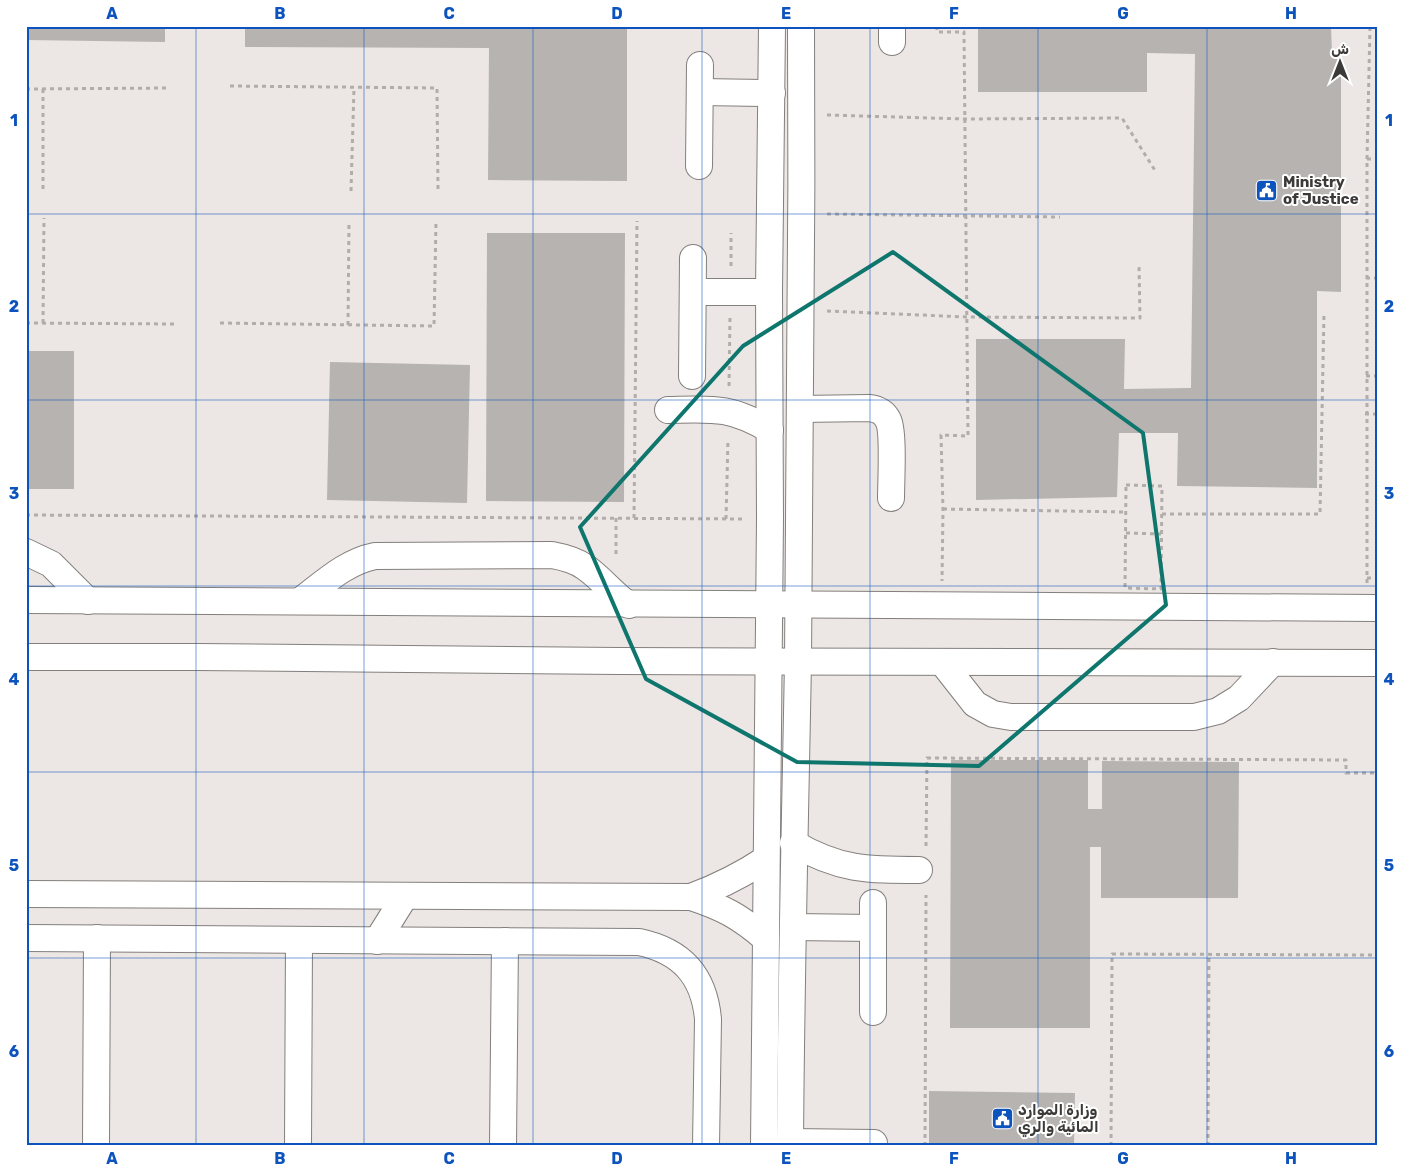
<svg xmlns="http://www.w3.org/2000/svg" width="1403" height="1172" viewBox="0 0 1403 1172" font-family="Rubik,'Noto Naskh Arabic',sans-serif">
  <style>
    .building { fill: #b7b3b0 }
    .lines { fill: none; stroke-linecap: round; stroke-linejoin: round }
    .minor-casing { stroke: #837f7c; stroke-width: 28 }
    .path { stroke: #b1adab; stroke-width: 3; stroke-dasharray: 4 4; stroke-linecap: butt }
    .minor { stroke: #fff; stroke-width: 26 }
    .marked { fill: none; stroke: #0f766e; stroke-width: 4; stroke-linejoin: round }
    .grid { fill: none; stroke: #0c53be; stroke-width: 1; stroke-opacity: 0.55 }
    .labels { text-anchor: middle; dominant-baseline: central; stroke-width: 4; stroke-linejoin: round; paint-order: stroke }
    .poi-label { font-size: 15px; font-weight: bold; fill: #3c3a39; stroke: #fff; text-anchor: start }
    .neatline { fill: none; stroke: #0c53be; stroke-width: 2 }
    .grid-label { font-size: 16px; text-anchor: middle; font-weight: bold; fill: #0c53be }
  </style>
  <rect width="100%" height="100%" fill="#ece7e4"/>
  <g class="building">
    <path d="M26,26H165V42L26,40Z"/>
    <path d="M245,26H627V181L488,180L489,48L245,47Z"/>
    <path d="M978,26H1331L1332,54L1341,57V292L1317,291V488L1177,486L1178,433H1119L1117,497L976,500V339H1125L1124,389L1191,388L1195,54L1147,53V92H978Z"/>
    <path d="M487,233H625L624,502L486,501Z"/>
    <rect x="26" y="351" width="48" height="138"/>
    <path d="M330,362L470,365L467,503L327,500Z"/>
    <path d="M951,760H1088V809H1102V761L1239,762L1238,898H1101V847H1090V1028H950Z"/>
    <path d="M929,1091L1075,1093L1074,1146H929Z"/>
  </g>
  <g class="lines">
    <defs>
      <g id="minor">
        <path d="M892,26V42"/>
        <path d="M700,92L772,93"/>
        <path d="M699,166L700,65"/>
        <path d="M693,292H769"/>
        <path d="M692,376L693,258"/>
        <path d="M800,409L869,408C878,409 884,412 888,420C894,431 891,483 891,498"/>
        <path d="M668,410C712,409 730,406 770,430"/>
        <path d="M26,552L51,564L88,601"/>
        <path d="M26,600L1377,608"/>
        <path d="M300,601C323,584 345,562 375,556L552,555C563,557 575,560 585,567C601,578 613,594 629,605"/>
        <path d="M26,657H196L619,661L1377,663"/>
        <path d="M942,662L975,704L993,714L1011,717H1194L1218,711L1239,698L1273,662"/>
        <path d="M793,843C839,870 867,870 919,870"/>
        <path d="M26,894L691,897C724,908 739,916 766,939"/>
        <path d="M691,897C718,887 742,875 766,859"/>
        <path d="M873,903V1012"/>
        <path d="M793,927L873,928"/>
        <path d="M26,938L639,942C682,951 704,976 708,1019L706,1146"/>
        <path d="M377,941L405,896"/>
        <path d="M790,1142L874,1143"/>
        <path d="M96,1146L97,938"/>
        <path d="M298,1146L299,940"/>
        <path d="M503,1146L505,941"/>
        <path d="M764,1146L770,519L769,292L772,26"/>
        <path d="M790,1146C791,984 795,823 798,662C801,450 802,238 801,26"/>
      </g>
    </defs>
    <use href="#minor" class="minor-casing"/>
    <g class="path">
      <path d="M937,26V32H964L968,436L941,435L943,509L942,581"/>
      <path d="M230,86L437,88L438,190"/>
      <path d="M26,89L169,88"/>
      <path d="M43,89V192"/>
      <path d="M827,115L965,119L1122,118L1156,172"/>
      <path d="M1367,159H1377"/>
      <path d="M351,191L354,88"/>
      <path d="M827,214L1060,217"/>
      <path d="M731,266V233"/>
      <path d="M1366,278H1377"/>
      <path d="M827,311L967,317L1140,318L1139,264"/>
      <path d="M26,323L174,324"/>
      <path d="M43,323L44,218"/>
      <path d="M220,323L434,326L436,221"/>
      <path d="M348,325L349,221"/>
      <path d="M1366,376H1377"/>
      <path d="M729,386L730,317"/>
      <path d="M1365,414H1377"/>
      <path d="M1126,485L1162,486L1161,589L1125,588Z"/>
      <path d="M943,509L1126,512"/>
      <path d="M1162,514H1320L1324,313"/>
      <path d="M26,515L746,519"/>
      <path d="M616,518V558"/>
      <path d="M634,518L637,221"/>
      <path d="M726,519L728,439"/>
      <path d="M1126,533L1161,534"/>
      <path d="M1367,578H1377"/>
      <path d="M1367,583V159L1370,26"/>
      <path d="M926,846L927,758L1346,760V773H1377"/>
      <path d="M925,1146L926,895"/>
      <path d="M1111,1146L1112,954L1377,955"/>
      <path d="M1208,1146L1209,954"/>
    </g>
    <use href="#minor" class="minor"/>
  </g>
  <path class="marked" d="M893,252L1143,433L1166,605L979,766L797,762L646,679L580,527L743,346Z"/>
  <path class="grid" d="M196,26V1146M364,26V1146M533,26V1146M702,26V1146M870,26V1146M1038,26V1146M1207,26V1146M26,214H1377M26,400H1377M26,586H1377M26,772H1377M26,958H1377"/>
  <defs>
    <symbol id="civic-square" viewBox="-11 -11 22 22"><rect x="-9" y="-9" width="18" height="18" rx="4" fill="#0c53be" stroke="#fff"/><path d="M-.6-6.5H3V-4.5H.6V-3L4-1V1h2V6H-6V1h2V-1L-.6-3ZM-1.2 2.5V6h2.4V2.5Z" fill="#fff"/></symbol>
  </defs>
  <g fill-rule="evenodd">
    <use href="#civic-square" x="1254" y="178" width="25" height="25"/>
    <use href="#civic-square" x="990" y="1106" width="25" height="25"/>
  </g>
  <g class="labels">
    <g class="poi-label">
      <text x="1283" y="182">Ministry<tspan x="1283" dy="17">of Justice</tspan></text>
      <text x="1018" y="1110">وزارة الموارد<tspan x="1018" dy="17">المائية والري</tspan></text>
    </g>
  </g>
  <rect width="1403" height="1172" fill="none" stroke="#ffffff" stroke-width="55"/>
  <g transform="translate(1340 62)" stroke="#ffffff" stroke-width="4" paint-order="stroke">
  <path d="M0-4L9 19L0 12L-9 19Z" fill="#3c3a39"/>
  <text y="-8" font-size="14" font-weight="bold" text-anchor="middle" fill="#3c3a39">ش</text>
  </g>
  <rect x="28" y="28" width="1348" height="1116" class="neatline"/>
  <g class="grid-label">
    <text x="112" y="19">A</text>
    <text x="280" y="19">B</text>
    <text x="449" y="19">C</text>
    <text x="617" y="19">D</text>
    <text x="786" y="19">E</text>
    <text x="954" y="19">F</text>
    <text x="1123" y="19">G</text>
    <text x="1291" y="19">H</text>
    <text x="14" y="126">1</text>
    <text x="1389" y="126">1</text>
    <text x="14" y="312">2</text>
    <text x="1389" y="312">2</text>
    <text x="14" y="499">3</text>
    <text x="1389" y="499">3</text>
    <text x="14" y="685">4</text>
    <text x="1389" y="685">4</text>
    <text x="14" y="871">5</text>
    <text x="1389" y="871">5</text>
    <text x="14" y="1057">6</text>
    <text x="1389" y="1057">6</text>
    <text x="112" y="1164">A</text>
    <text x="280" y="1164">B</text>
    <text x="449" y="1164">C</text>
    <text x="617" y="1164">D</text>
    <text x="786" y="1164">E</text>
    <text x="954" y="1164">F</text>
    <text x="1123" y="1164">G</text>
    <text x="1291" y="1164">H</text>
  </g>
</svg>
